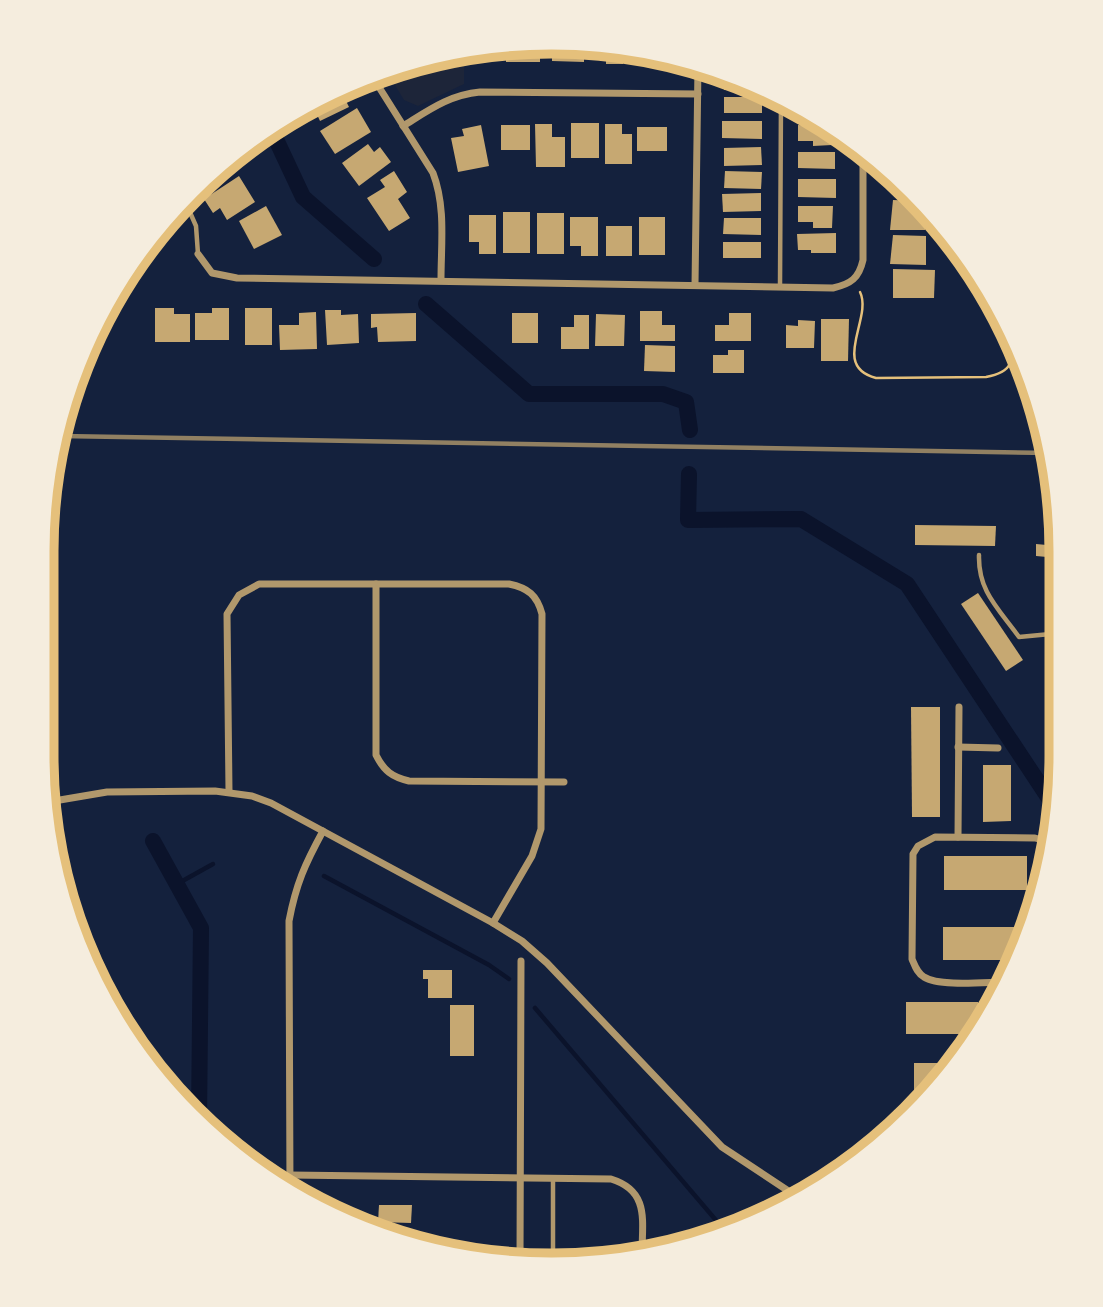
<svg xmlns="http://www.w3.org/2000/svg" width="1103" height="1307" viewBox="0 0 1103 1307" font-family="Manrope,sans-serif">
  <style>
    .green { fill: #1d2539 }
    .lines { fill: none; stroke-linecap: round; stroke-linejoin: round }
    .stream { stroke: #0b132b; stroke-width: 4.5 }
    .canal { stroke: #0b132b; stroke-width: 16 }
    .building { fill: #c6a872 }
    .path { stroke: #e5c07b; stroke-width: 2.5 }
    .service { stroke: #b1986c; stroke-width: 4.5 }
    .minor { stroke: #b1986c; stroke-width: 7 }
    .rail { stroke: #918062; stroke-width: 4.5 }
    .rim { fill: none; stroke: #e5c07b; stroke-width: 9 }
  </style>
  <rect width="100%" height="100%" fill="#14213d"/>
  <path class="green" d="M464,51V84L418,106L404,100L387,72L452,52Z"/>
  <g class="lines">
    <g class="stream">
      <path d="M324,876L489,965L509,979"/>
      <path d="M177,884L213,864"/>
      <path d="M535,1008L726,1232"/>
    </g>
    <g class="canal">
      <path d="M273,133L303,197L374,259"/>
      <path d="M426,304L529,394H663L686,402L690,430"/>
      <path d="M689,474L688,520L801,519L907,584L1056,809"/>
      <path d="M153,841L201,928L199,1118"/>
    </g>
  </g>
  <g class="building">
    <path d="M540,43V62H506V46Z"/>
    <path d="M558,43L584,45V62L552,61V46H558Z"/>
    <path d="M589,46L623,49V64H606V59H589Z"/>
    <path d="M500,47V60H467V50Z"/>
    <path d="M631,50L648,52V64H631Z"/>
    <path d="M724,75L747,81L765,90H724Z"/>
    <path d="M341,91L349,107L320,121L314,108Z"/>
    <rect x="724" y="97" width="38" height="16"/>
    <path d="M357,108L371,132L335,154L320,131Z"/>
    <path d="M722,121H762V139L722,138Z"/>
    <rect x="571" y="123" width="28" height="35"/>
    <path d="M535,124H552V137H565V167H536Z"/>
    <path d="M605,124H622V134H632V164H605Z"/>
    <path d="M481,125L489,166L458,172L451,138L464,136L462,129Z"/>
    <rect x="501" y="125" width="29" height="25"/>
    <path d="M798,125L832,127V145L813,146V141H798Z"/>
    <rect x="637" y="127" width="30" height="24"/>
    <path d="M368,144L374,152L380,147L391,162L359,186L342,163Z"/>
    <path d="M761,147L762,165L724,166V148Z"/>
    <path d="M798,152H835V169L798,168Z"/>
    <path d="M394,171L407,192L398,199L410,218L389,231L367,198L385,187L380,180Z"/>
    <path d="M725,171L762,172L761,189L724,188Z"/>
    <path d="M239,176L255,202L227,220L220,208L213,213L204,199Z"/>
    <path d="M894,177L912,192L915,195H894Z"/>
    <path d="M798,179H836V198L798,197Z"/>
    <path d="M761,193V211L723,212L722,194Z"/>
    <path d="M893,200L920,201L925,208V230H890Z"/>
    <path d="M266,206L282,235L254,249L239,221Z"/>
    <path d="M798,206H833L832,228H813V222H798Z"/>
    <rect x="503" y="212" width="27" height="41"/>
    <rect x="537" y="213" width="27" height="41"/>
    <path d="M469,215H496V254H479V242H469Z"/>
    <path d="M570,217H598V256H581V246H570Z"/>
    <rect x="639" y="217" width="26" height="38"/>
    <path d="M724,218H761V235L723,234Z"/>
    <rect x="606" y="226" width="26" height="30"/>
    <path d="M836,233V253H811V250H798L797,234Z"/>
    <path d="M893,235L926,236V265L890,264Z"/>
    <rect x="723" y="242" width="38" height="16"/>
    <path d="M893,269L935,270L934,298H893Z"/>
    <path d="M979,276L991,298H979Z"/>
    <path d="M155,308H174V314H190V342H155Z"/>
    <path d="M212,308H229V340H195V313H212Z"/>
    <rect x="245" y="308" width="27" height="37"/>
    <path d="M325,310H341V315L358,314L359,343L327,345Z"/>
    <path d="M640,311H662V325H675V341H640Z"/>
    <path d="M316,312L317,349L280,350L279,325H299V313Z"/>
    <path d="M416,313V341L378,342L377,327L371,328V314Z"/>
    <rect x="512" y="313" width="26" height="30"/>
    <path d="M729,313H751V341H715V325H729Z"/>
    <path d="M596,314L625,315L624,346H595Z"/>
    <path d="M574,315H589V349H561V327H574Z"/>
    <path d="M821,319H849L848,361H821Z"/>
    <path d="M798,320L815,321L814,348H786V325L798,326Z"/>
    <path d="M645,345L675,346V372L644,371Z"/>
    <path d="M728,350H744V373H713V355H728Z"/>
    <path d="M915,525L996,526L995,546L915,545Z"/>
    <path d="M1049,530L1059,531L1061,572L1048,571L1047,557L1036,556V544L1047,545Z"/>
    <path d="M978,593L1023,660L1006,671L961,604Z"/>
    <path d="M911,707H940V817H912Z"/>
    <path d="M983,765H1011V821L983,822Z"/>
    <rect x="944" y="856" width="83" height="34"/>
    <path d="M943,927H1026V938L1015,960H943Z"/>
    <path d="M423,970H452V998H428V979H423Z"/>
    <path d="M906,1002H978V1030L974,1034H906Z"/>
    <rect x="450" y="1005" width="24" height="51"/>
    <path d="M914,1063H952L929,1094H914Z"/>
    <path d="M379,1205H412L411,1223L378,1222Z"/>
  </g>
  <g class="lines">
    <path class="path" d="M860,292C873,318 830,366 876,378L986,377C1017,371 1012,359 1009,333"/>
    <g class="service">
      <path d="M185,201L196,226L198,254"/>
      <path d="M780,286L781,99"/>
      <path d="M979,555C978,591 998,608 1019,637L1061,633"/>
      <path d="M553,1261V1179"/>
    </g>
    <g class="minor">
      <path d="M372,76L433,173C446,207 441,244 441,280"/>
      <path d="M403,126C429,110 449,95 480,92L698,94"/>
      <path d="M198,254L212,273L237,278L833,288C851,284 859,278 863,260V151"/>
      <path d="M695,285L698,66"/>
      <path d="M376,584V755C384,771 392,777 409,781L564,782"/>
      <path d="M958,747L998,748"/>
      <path d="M229,791L227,614L239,595L259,584H509C528,588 537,595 542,614L541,829L532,856L493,923"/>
      <path d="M48,802L107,792L215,791L252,796L271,803L493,923L522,941L547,963L722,1147L799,1198"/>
      <path d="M958,837L959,707"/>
      <path d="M994,982V1006"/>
      <path d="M1006,982C987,982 939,987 924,977C917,973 915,966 912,959L913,854L918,846L935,837L1035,838L1049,842"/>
      <path d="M908,1115H912"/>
      <path d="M290,1175L611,1179C650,1191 642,1221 642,1254"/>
      <path d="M290,1191L289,921C296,884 305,864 323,831"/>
      <path d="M520,1261L521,961"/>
    </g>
    <path class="rail" d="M61,436L1051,453"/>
  </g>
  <path d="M0 0H1103V1307H0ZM551 54H552A497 497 0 0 1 1049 551V756A497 497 0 0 1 552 1253H551A497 497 0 0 1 54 756V551A497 497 0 0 1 551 54Z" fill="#f5edde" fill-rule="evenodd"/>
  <path class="rim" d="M551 54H552A497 497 0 0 1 1049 551V756A497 497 0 0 1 552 1253H551A497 497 0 0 1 54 756V551A497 497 0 0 1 551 54Z"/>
</svg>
